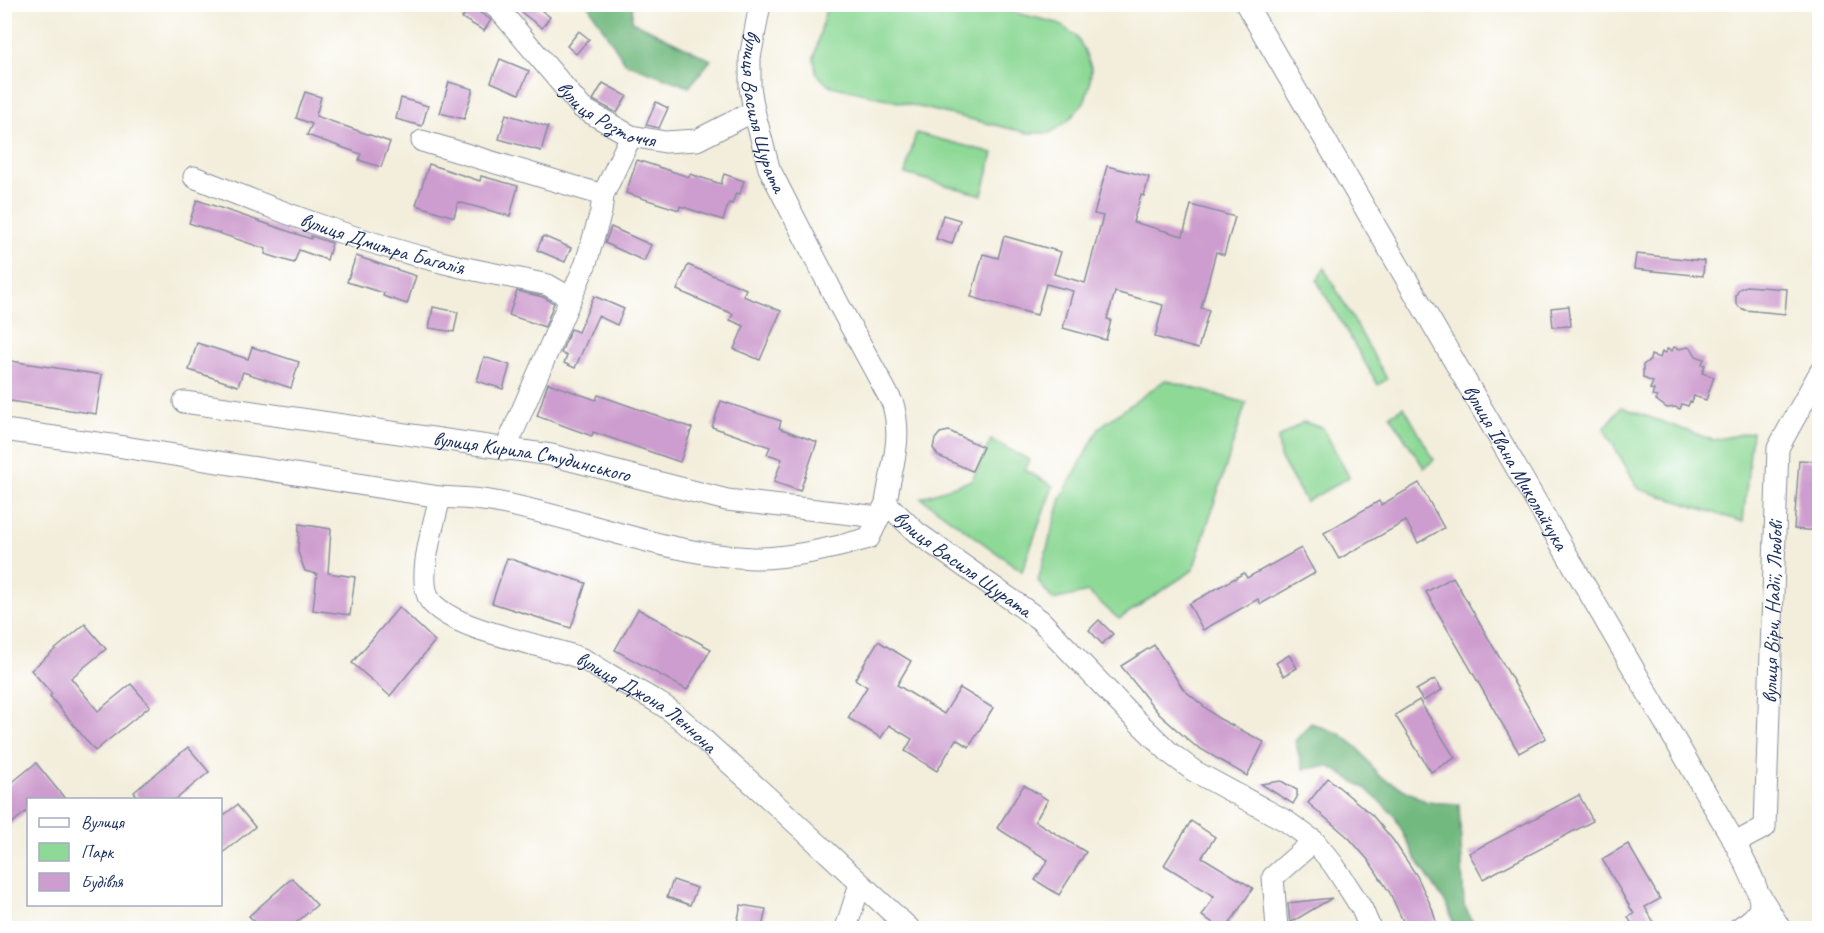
<svg xmlns="http://www.w3.org/2000/svg" width="1824" height="933" viewBox="0 0 1824 933" font-family="Caveat,sans-serif">
  <style>
    .green { fill: #8ed996; stroke: #54847a; stroke-width: 1.5 }
    .forest { fill: #72b97f; stroke: #46746e; stroke-width: 1.5 }
    .building { fill: #ce9dcf }
    .lines { fill: none; stroke-linecap: round; stroke-linejoin: round }
    .minor-casing { stroke: #878e9c; stroke-width: 23 }
    .minor { stroke: #fff; stroke-width: 21 }
    .labels { text-anchor: middle; dominant-baseline: central; stroke-width: 6; stroke-linejoin: round; paint-order: stroke }
    .street-label { font-size: 21px; fill: #1b2f5e; stroke: #fff }
  </style>
  <rect width="100%" height="100%" fill="#fff"/>
  <filter id="ink" filterUnits="userSpaceOnUse"><feTurbulence type="fractalNoise" baseFrequency=".0167" numOctaves="2"/><feDisplacementMap in="SourceGraphic" scale="12" xChannelSelector="R" yChannelSelector="G"/><feConvolveMatrix kernelMatrix="1 2 1 2 8 2 1 2 1" color-interpolation-filters="sRGB"/></filter>
  <filter id="wash" filterUnits="userSpaceOnUse"><feTurbulence type="fractalNoise" baseFrequency=".008" numOctaves="4" result="noise"/><feDisplacementMap in="SourceGraphic" scale="24" xChannelSelector="R" yChannelSelector="G"/><feGaussianBlur stdDeviation="1.35" result="paint"/><feColorMatrix in="noise" values="0 0 0 0 0 0 0 0 0 0 0 0 0 0 0 0 0 1.4 0 .05"/><feComposite in="paint" operator="in"/></filter>
  <g filter="url(#wash)">
    <rect width="100%" height="100%" fill="#f3eedb"/>
    <g class="green">
      <path d="M827,5H985L1057,23L1075,35L1084,49L1091,67L1090,84L1084,103L1068,121L1050,133H1028L828,85L816,73L814,58Z"/>
      <path d="M916,133L993,153L982,195L905,174Z"/>
      <path d="M1324,268L1387,379L1378,385L1317,281Z"/>
      <path d="M1165,380L1246,403L1193,570L1119,619L1088,592L1053,600L1038,581L1061,498L1100,427Z"/>
      <path d="M1404,407L1434,460L1424,468L1390,415Z"/>
      <path d="M1621,407L1713,440L1752,432L1743,522L1639,489L1604,429Z"/>
      <path d="M1303,422L1323,428L1349,477L1306,502L1280,457L1278,438Z"/>
      <path d="M991,440L1030,460L1025,470L1053,486L1022,571L921,498L972,480Z"/>
    </g>
    <g class="forest">
      <path d="M588,5H632V21L711,60L689,87L625,63Z"/>
      <path d="M1311,723L1340,734L1358,748L1379,776L1427,802L1459,804L1464,905L1476,928H1455L1448,907L1415,857L1394,815L1366,789L1329,766L1303,769L1295,741Z"/>
    </g>
    <g id="blocks">
      <g class="building">
        <path d="M527,4H533L550,17L542,28L521,12Z"/>
        <path d="M470,6L491,20L484,31L462,18Z"/>
        <path d="M579,31L589,39L576,54L567,46Z"/>
        <path d="M500,59L529,71L519,94L491,82Z"/>
        <path d="M449,82L473,89L464,119L440,113Z"/>
        <path d="M603,83L627,96L617,113L593,100Z"/>
        <path d="M305,92L321,97L316,116L390,142L381,167L359,160L361,154L307,135L312,124L296,118Z"/>
        <path d="M401,98L428,106L422,126L396,119Z"/>
        <path d="M656,102L668,108L659,128L646,125Z"/>
        <path d="M506,114L548,127L541,151L499,139Z"/>
        <path d="M637,160L689,177L690,174L721,184L724,174L744,181L740,194L736,193L732,204L729,203L723,220L680,206L679,210L626,193Z"/>
        <path d="M429,164L480,181L481,176L518,186L510,216L458,202L454,217L416,205Z"/>
        <path d="M1107,166L1149,177L1144,196L1141,195L1133,222L1183,236L1191,205L1235,217L1224,255L1216,252L1201,308L1209,310L1198,349L1155,337L1163,305L1115,292L1107,319L1111,320L1106,340L1063,328L1073,291L1046,284L1037,315L971,297L983,254L998,258L1004,236L1061,252L1054,274L1085,283L1103,216L1094,214Z"/>
        <path d="M197,200L311,239V236L332,243L327,260L299,250L294,263L265,254L266,249L189,223Z"/>
        <path d="M943,215L960,220L952,244L936,239Z"/>
        <path d="M611,227L651,245L644,261L605,243Z"/>
        <path d="M543,236L571,248L565,262L537,250Z"/>
        <path d="M1636,254L1704,261L1703,276L1634,269Z"/>
        <path d="M356,256L416,276L407,304L383,296L384,293L347,282Z"/>
        <path d="M688,265L746,289L743,296L781,311L760,360L734,349L744,326L730,320L733,314L677,290Z"/>
        <path d="M1746,286L1787,289L1785,314L1745,310L1739,307L1736,303V295L1739,289Z"/>
        <path d="M517,291L543,297L554,303L545,327L509,315Z"/>
        <path d="M594,296L624,309L617,325L598,316L575,368L564,363L567,356L561,353L571,329L578,332Z"/>
        <path d="M1569,306L1571,326L1553,327L1551,308Z"/>
        <path d="M433,307L458,312L454,332L429,328Z"/>
        <path d="M197,343L248,359L252,347L299,362L291,388L243,372L238,386L189,370Z"/>
        <path d="M1674,347L1679,349L1688,347L1692,349L1696,356L1704,359L1702,364L1705,365L1702,373L1714,377L1706,400L1694,396L1692,402L1690,401L1688,406L1682,404L1680,409L1675,407L1667,408L1656,400L1657,397L1652,396L1654,390L1650,389L1653,382L1643,378V365L1650,360L1651,355L1660,358L1662,352L1666,353L1667,349L1672,351Z"/>
        <path d="M484,357L510,365L503,389L477,381Z"/>
        <path d="M4,360L102,375L96,414L4,400Z"/>
        <path d="M548,383L596,400L598,395L692,428L680,462L593,432L592,436L537,416Z"/>
        <path d="M721,401L781,421L779,428L817,442L800,491L774,482L782,459L767,454L770,447L712,427Z"/>
        <path d="M949,431L983,447L972,471L938,456L933,448L935,439L940,433Z"/>
        <path d="M1799,460L1820,461V531L1794,529Z"/>
        <path d="M1419,483L1444,528L1418,543L1406,521L1339,559L1324,533L1379,501L1381,505Z"/>
        <path d="M299,524L331,529L328,573L355,577L350,615L313,610L317,574L305,571L298,552Z"/>
        <path d="M1301,548L1315,573L1261,604L1258,599L1203,630L1189,604L1244,573L1247,578Z"/>
        <path d="M507,558L586,583L571,628L492,603Z"/>
        <path d="M1453,577L1546,738L1519,753L1426,592Z"/>
        <path d="M399,607L435,641L390,696L352,663Z"/>
        <path d="M638,609L711,649L687,690L615,650Z"/>
        <path d="M1099,620L1113,634L1102,644L1089,630Z"/>
        <path d="M85,624L106,649L71,678L98,711L131,684L150,706L95,751L50,696L52,694L31,670Z"/>
        <path d="M878,641L911,661L897,685L944,714L960,688L993,708L969,747L956,739L937,771L905,751L912,739L889,725L881,738L848,718L867,687L855,679Z"/>
        <path d="M1154,645L1183,689L1218,718L1264,742L1247,776L1194,745L1159,714L1121,666Z"/>
        <path d="M1289,655L1297,668L1284,676L1276,663Z"/>
        <path d="M1435,679L1442,690L1423,701L1416,690Z"/>
        <path d="M1419,700L1455,758L1431,772L1395,715Z"/>
        <path d="M188,747L209,772L175,800H140L134,792Z"/>
        <path d="M36,763L66,800H28V810L4,830V789Z"/>
        <path d="M1328,778L1372,815L1393,840L1417,876L1432,908L1438,928H1406L1390,893L1369,861L1349,838L1308,803Z"/>
        <path d="M1281,781L1297,790V797L1293,804L1261,784Z"/>
        <path d="M1024,785L1048,800L1035,821L1086,852L1059,895L1035,880L1048,860L997,828Z"/>
        <path d="M1579,795L1593,821L1483,879L1469,853Z"/>
        <path d="M237,805L255,827L220,855V818Z"/>
        <path d="M1191,821L1215,837L1202,857L1253,888L1227,928H1221L1202,916L1214,896L1164,865Z"/>
        <path d="M1628,844L1660,899L1645,907L1657,928H1634L1628,917L1634,914L1602,859Z"/>
        <path d="M292,878L317,905L290,928H261L249,916Z"/>
        <path d="M673,880L697,888L690,905L667,897Z"/>
        <path d="M1332,898L1290,923L1288,903Z"/>
        <path d="M741,905L766,909L762,928L737,924Z"/>
      </g>
    </g>
  </g>
  <g filter="url(#ink)">
    <use href="#blocks" fill-opacity="0" stroke="#878e9c" stroke-width="1.5"/>
    <g class="lines">
      <defs>
        <g id="minor">
          <path id="s1" d="M492,4L501,12L582,108L631,136L665,142L697,140L754,111"/>
          <path id="s2" d="M760,4L750,58V87L754,111L769,168L838,303L893,404C903,442 891,466 886,503L916,532L1040,620L1128,712L1170,753L1194,771L1286,821L1314,841L1333,864L1350,890L1362,909L1370,928"/>
          <path id="s3" d="M1246,4L1735,843C1742,858 1764,894 1759,909C1756,918 1747,923 1739,928"/>
          <path d="M422,141L603,195"/>
          <path id="s4" d="M194,177C276,210 359,242 445,263C479,272 514,277 548,285L562,293L569,301"/>
          <path id="s5" d="M184,402L551,455L727,500L879,517"/>
          <path d="M4,430L111,445L440,497C456,498 474,498 490,501C576,516 665,555 752,558C787,559 836,548 869,538L886,503"/>
          <path d="M505,450L586,263L601,212L603,195L631,136"/>
          <path id="s6" d="M440,497C435,521 414,583 432,603C461,633 541,643 580,658C590,662 599,669 608,674C625,684 643,693 659,703C684,718 703,741 725,759C788,814 847,872 909,928"/>
          <path id="s7" d="M1735,843L1765,827L1778,448L1820,372"/>
          <path d="M1759,894L1780,928"/>
          <path d="M846,928L860,884"/>
          <path d="M1277,928L1273,877L1314,841"/>
        </g>
      </defs>
      <use href="#minor" class="minor-casing"/>
      <use href="#minor" class="minor"/>
    </g>
  </g>
  <g class="labels">
    <g class="street-label">
      <text stroke="none"><textPath href="#s1" startOffset="162">вулиця Розточчя</textPath></text>
      <text stroke="none"><textPath href="#s2" startOffset="110">вулиця Василя Щурата</textPath></text>
      <text stroke="none"><textPath href="#s4" startOffset="200">вулиця Дмитра Багалія</textPath></text>
      <text stroke="none"><textPath href="#s5" startOffset="352">вулиця Кирила Студинського</textPath></text>
      <text stroke="none"><textPath href="#s3" startOffset="536">вулиця Івана Миколайчука</textPath></text>
      <text stroke="none"><textPath href="#s2" startOffset="632">вулиця Василя Щурата</textPath></text>
      <text stroke="none"><textPath href="#s7" startOffset="249">вулиця Віри, Надії, Любові</textPath></text>
      <text stroke="none"><textPath href="#s6" startOffset="348">вулиця Джона Леннона</textPath></text>
    </g>
  </g>
  <rect width="1824" height="933" fill="none" stroke="#fff" stroke-width="24"/>
  <rect x="27" y="798" width="195" height="108" fill="#ffffff" stroke="#a4acbf" stroke-width="1.5"/>
  <rect x="39" y="818" width="30" height="9" fill="#ffffff" stroke="#a4acbf" stroke-width="1.5"/>
  <text x="81" y="828" font-size="18" fill="#1b2f5e">Вулиця</text>
  <rect x="39" y="843" width="30" height="18" fill="#8ed996" stroke="#a4acbf" stroke-width="1.5"/>
  <text x="81" y="858" font-size="18" fill="#1b2f5e">Парк</text>
  <rect x="39" y="873" width="30" height="18" fill="#ce9dcf" stroke="#a4acbf" stroke-width="1.5"/>
  <text x="81" y="888" font-size="18" fill="#1b2f5e">Будівля</text>
</svg>
